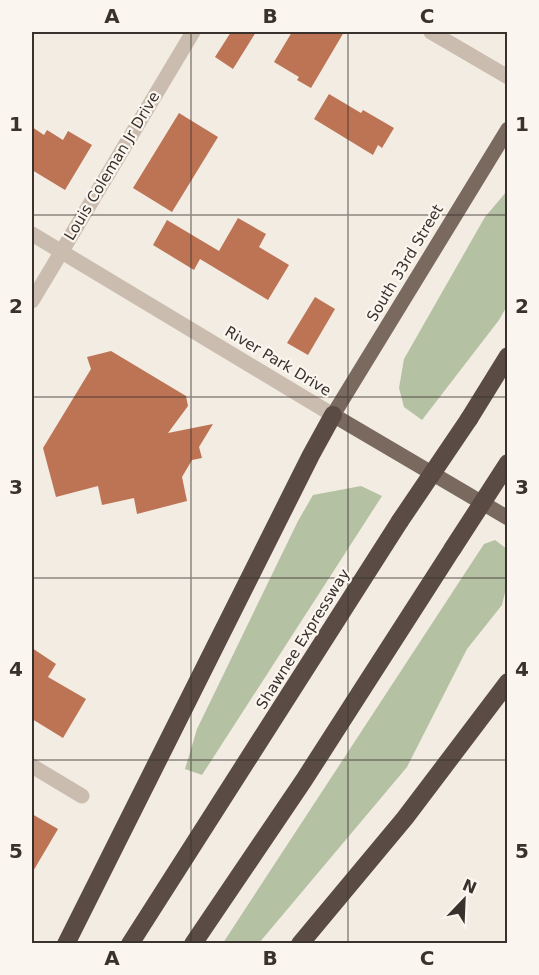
<svg xmlns="http://www.w3.org/2000/svg" width="539" height="975" viewBox="0 0 539 975" font-family="'DejaVu Sans',sans-serif">
  <style>
    .green { fill: #b5c1a3 }
    .building { fill: #bd7455 }
    .lines { fill: none; stroke-linecap: round; stroke-linejoin: round }
    .minor { stroke: #cabdaf; stroke-width: 15 }
    .major { stroke: #7a695f; stroke-width: 15 }
    .highway { stroke: #5a4c44; stroke-width: 18 }
    .highway-bridge { stroke: #5a4c44; stroke-width: 18 }
    .grid { fill: none; stroke: #39312c; stroke-width: 1.5; stroke-opacity: 0.55 }
    .labels { text-anchor: middle; dominant-baseline: central; stroke-width: 4.5; stroke-linejoin: round; paint-order: stroke }
    .street-label { font-size: 15px; fill: #39312c; stroke: #faf5ef }
    .neatline { fill: none; stroke: #39312c; stroke-width: 2 }
    .grid-label { font-size: 20px; text-anchor: middle; font-weight: bold; fill: #39312c }
  </style>
  <rect width="100%" height="100%" fill="#f2ece2"/>
  <g class="green">
    <path d="M507,191V306L499,320L422,420L404,407L399,388L404,359L485,217Z"/>
    <path d="M361,486L382,496L202,775L185,769L197,729L298,521L313,495Z"/>
    <path d="M495,540L507,549V584L502,605L467,649L407,767L259,943H223L484,544Z"/>
  </g>
  <g class="building">
    <path d="M231,32H256L233,69L215,57Z"/>
    <path d="M292,32H344L311,88L297,80L299,77L274,62Z"/>
    <path d="M329,94L361,113L363,110L394,128L382,148L378,145L373,155L314,119Z"/>
    <path d="M179,113L218,137L172,212L133,188Z"/>
    <path d="M32,127L44,135L47,130L63,140L68,131L92,145L65,190L32,170Z"/>
    <path d="M238,218L266,234L259,247L289,265L268,300L200,259L194,270L153,245L167,220L219,251Z"/>
    <path d="M315,297L335,309L308,355L287,343Z"/>
    <path d="M111,351L186,396L188,406L168,433L213,424L199,447L202,458L192,460L182,477L187,501L137,514L134,498L102,505L98,486L56,497L43,448L91,369L87,357Z"/>
    <path d="M32,648L56,664L48,677L86,699L63,738L32,719Z"/>
    <path d="M32,814L58,829L32,873Z"/>
  </g>
  <g class="lines">
    <g class="minor">
      <path d="M431,32L508,77"/>
      <path d="M32,234L333,415"/>
      <path d="M32,301L193,32"/>
      <path d="M32,766L82,796"/>
    </g>
    <path class="major" d="M508,129L333,415L508,518"/>
    <g class="highway">
      <path d="M469,419L508,356"/>
      <path d="M66,944L311,455L333,415"/>
      <path d="M130,944L400,521"/>
      <path d="M193,944L304,780L453,548"/>
      <path d="M300,944L405,818L508,682"/>
    </g>
    <g class="highway-bridge">
      <path d="M400,521L469,419"/>
      <path d="M453,548L508,463"/>
    </g>
  </g>
  <path class="grid" d="M191,32V944M348,32V944M32,215H508M32,397H508M32,578H508M32,760H508"/>
  <g class="labels">
    <g class="street-label">
      <text transform="translate(112 166) rotate(-59)">Louis Coleman Jr Drive</text>
      <text transform="translate(405 263) rotate(-59)">South 33rd Street</text>
      <text transform="translate(278 361) rotate(31)">River Park Drive</text>
      <text transform="translate(303 639) rotate(-58)">Shawnee Expressway</text>
    </g>
  </g>
  <rect width="539" height="975" fill="none" stroke="#faf5ef" stroke-width="66"/>
  <g transform="translate(464 900) rotate(23)" stroke="#faf5ef" stroke-width="4.5" paint-order="stroke">
  <path d="M0-4.5L10 22L0 15L-10 22Z" fill="#39312c"/>
  <text y="-9" font-size="16" font-weight="bold" text-anchor="middle" fill="#39312c">N</text>
  </g>
  <rect x="33" y="33" width="473" height="909" class="neatline"/>
  <g class="grid-label">
    <text x="112" y="23">A</text>
    <text x="270" y="23">B</text>
    <text x="427" y="23">C</text>
    <text x="16" y="131">1</text>
    <text x="522" y="131">1</text>
    <text x="16" y="313">2</text>
    <text x="522" y="313">2</text>
    <text x="16" y="494">3</text>
    <text x="522" y="494">3</text>
    <text x="16" y="676">4</text>
    <text x="522" y="676">4</text>
    <text x="16" y="858">5</text>
    <text x="522" y="858">5</text>
    <text x="112" y="965">A</text>
    <text x="270" y="965">B</text>
    <text x="427" y="965">C</text>
  </g>
</svg>
